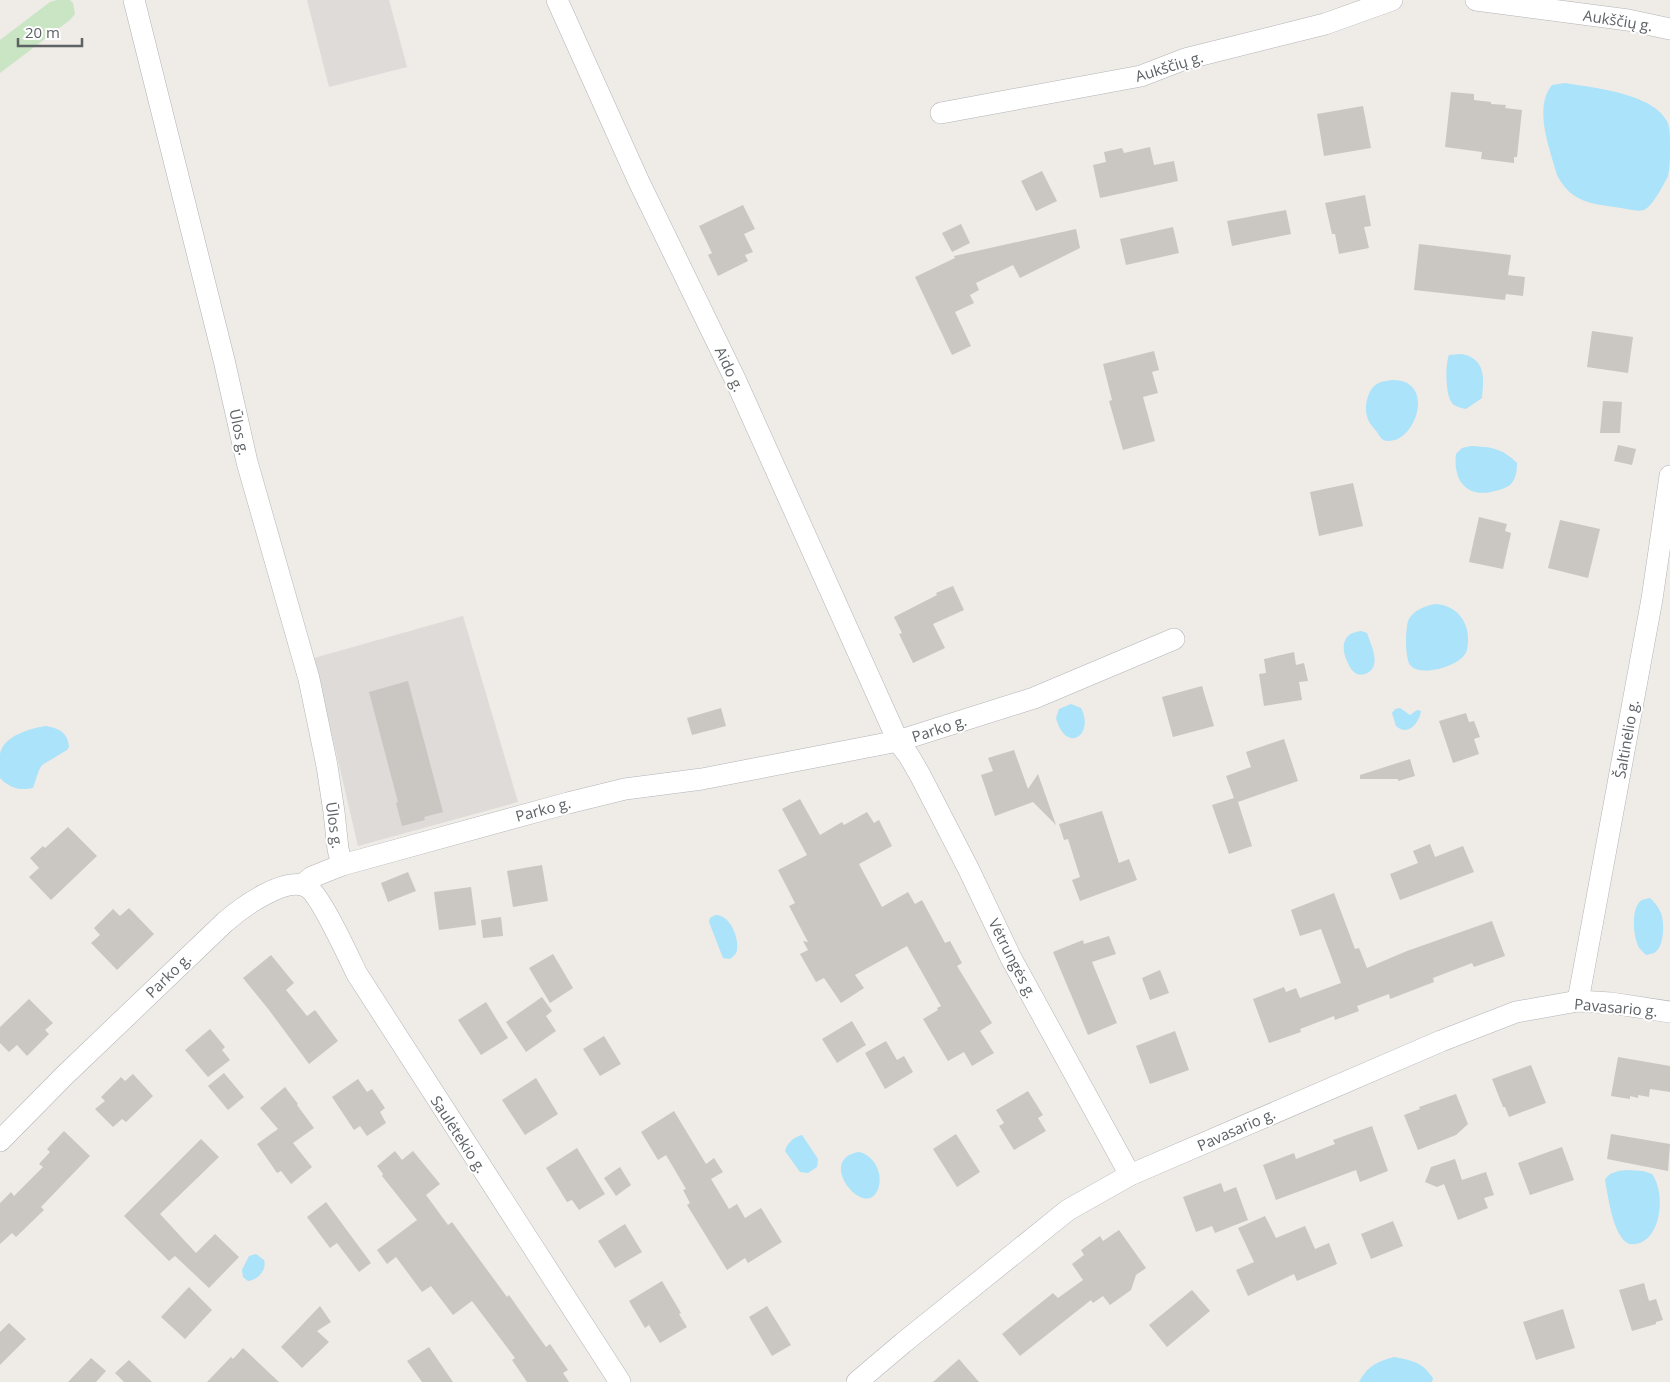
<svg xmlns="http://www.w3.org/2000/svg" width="1670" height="1382" viewBox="0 0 1670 1382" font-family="'Open Sans',sans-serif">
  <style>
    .industrial { fill: #dedbd8 }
    .green { fill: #c9e5c4 }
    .water { fill: #aae3fa }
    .building { fill: #cac6c2 }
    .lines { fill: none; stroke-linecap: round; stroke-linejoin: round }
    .minor-casing { stroke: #b1b4b7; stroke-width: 22 }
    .minor { stroke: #fff; stroke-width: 21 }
    .labels { text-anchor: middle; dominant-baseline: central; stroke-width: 4; stroke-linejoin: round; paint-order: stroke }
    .street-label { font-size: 15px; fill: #5d6265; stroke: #fff }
  </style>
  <rect width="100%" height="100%" fill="#efebe6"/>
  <g class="industrial">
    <path d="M307,0H389L407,67L329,87Z"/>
    <path d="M463,616L518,802L358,846L314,658Z"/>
  </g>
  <path class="green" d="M57,0H70L73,3L75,14L70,20L0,73V40L50,2Z"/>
  <g class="water">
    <path d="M1565,83C1594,88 1654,93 1668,123C1670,130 1670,138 1670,146C1670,156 1670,167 1668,176C1664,184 1652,207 1644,210C1637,212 1628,209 1621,208C1593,204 1571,203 1557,175C1550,149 1533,108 1552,85Z"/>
    <path d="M1462,354C1486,359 1484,379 1482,398L1466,409C1462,408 1457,407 1454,405C1445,399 1445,364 1449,355Z"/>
    <path d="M1392,380C1436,379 1417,442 1388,441C1382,441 1380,437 1377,432C1373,427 1368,422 1367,416C1364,406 1368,389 1377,384C1381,381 1387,381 1392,380Z"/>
    <path d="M1471,446C1491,447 1502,448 1517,463C1517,471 1516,479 1510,485C1506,488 1500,490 1495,491C1466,499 1453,480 1456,454L1462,448Z"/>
    <path d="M1435,604C1460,605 1472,627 1467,650C1463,666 1420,678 1410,665C1405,658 1405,626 1409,619C1414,610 1425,606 1435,604Z"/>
    <path d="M1361,631L1367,633C1371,645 1383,668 1365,674C1361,675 1357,675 1354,672C1350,669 1348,663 1346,659C1341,644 1344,633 1361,631Z"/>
    <path d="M1071,704L1081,708C1095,735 1066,755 1056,718L1059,709Z"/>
    <path d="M1400,708L1410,715L1417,710L1421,711C1419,723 1408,737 1396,726L1392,713L1395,709Z"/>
    <path d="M46,726C59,728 68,733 69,747L67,750L42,765L39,770L33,788C19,791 10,788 0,778C0,770 0,761 0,754C3,736 31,728 46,726Z"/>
    <path d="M1650,898C1654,902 1658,906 1660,911C1665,920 1665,947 1654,953C1652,954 1648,954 1646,955C1644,953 1642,951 1640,949C1633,939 1630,907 1642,900C1644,899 1647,899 1650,898Z"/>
    <path d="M715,915C729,914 739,936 737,949C737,953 734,956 730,959L723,958L709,922L710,918Z"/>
    <path d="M802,1135L818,1159L817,1167L808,1173L800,1172L785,1151C787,1143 794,1137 802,1135Z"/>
    <path d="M859,1152C874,1155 884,1174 878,1189C866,1222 814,1159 859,1152Z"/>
    <path d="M1626,1170L1643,1171L1652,1174C1667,1194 1661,1248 1629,1244C1613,1237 1608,1196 1605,1180C1609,1172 1618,1171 1626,1170Z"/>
    <path d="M256,1254L264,1260C267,1270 258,1280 248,1281L243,1277L242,1270L249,1256Z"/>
    <path d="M1394,1357C1413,1361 1421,1361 1433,1378L1432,1382H1359C1368,1366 1376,1362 1394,1357Z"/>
  </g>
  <g class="building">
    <path d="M1451,92L1474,94V100L1491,102V104L1506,105L1505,108L1522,110L1517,157H1514V163L1481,159L1482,152L1445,147Z"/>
    <path d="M1363,106L1371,148L1324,156L1317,114Z"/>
    <path d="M1150,147L1154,165L1174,161L1178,181L1100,198L1093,165L1106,162L1104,152L1122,148L1124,153Z"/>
    <path d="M1042,171L1057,201L1036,211L1021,181Z"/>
    <path d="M1365,195L1371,226L1364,227L1369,248L1339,254L1335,234H1332L1325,203Z"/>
    <path d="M743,205L755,229L744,234L753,252L745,255L748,261L718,276L708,255L712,253L699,226Z"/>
    <path d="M1286,210L1291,234L1232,246L1227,221Z"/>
    <path d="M961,224L970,243L952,252L942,233Z"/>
    <path d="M1173,227L1179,253L1126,265L1120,239Z"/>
    <path d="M1076,229L1080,248L1020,278L1013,265L976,283L979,290L970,295L974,303L955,312L971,346L952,355L915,277L955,258L954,256Z"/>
    <path d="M1419,244L1511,255L1508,275L1525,277L1523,296L1506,294L1505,300L1414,290Z"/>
    <path d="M1592,331L1633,337L1628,373L1587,367Z"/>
    <path d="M1154,351L1159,370L1152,372L1158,393L1143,397L1155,441L1123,450L1109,401L1112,400L1103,364Z"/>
    <path d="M1603,401L1622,402L1620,433H1600Z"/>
    <path d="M1618,445L1636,449L1632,465L1614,461Z"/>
    <path d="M1353,483L1363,526L1319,536L1310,492Z"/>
    <path d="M1479,517L1507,524L1505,531L1511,533L1503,569L1469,562Z"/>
    <path d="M1560,520L1600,529L1588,578L1548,568Z"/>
    <path d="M953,586L964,610L933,624L945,648L913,663L899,634L902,633L894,617L937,595L936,593Z"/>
    <path d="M1294,652L1296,665L1304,663L1308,681L1299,682L1302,700L1264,706L1259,674L1266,673L1264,659Z"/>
    <path d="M408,681L443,812L424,817L425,820L402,826L396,803L398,802L369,692Z"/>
    <path d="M1202,686L1214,726L1173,737L1162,697Z"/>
    <path d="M721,708L726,726L692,735L687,718Z"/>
    <path d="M1466,713L1469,722L1474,721L1480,737L1474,739L1479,754L1453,763L1439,721Z"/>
    <path d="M1284,739L1298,781L1238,802L1252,846L1229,854L1212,805L1234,798L1226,776L1251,767L1246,752Z"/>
    <path d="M1014,750L1028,789L1038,774L1056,825L1033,802L995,816L981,775L993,771L988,758Z"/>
    <path d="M1410,759L1415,776L1398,781V779H1360V775Z"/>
    <path d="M800,799L820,835L842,822L844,825L867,812L874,823L879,820L892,846L859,864L882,907L908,892L915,904L922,900L945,943L950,941L962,963L957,966L992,1023L980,1031L994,1053L972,1066L964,1052L948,1061L923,1019L938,1010L937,1008L941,1006L907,946L855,975L864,988L841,1003L824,978L816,982L800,954L808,950L803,941L808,942L789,906L795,903L778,870L807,855L782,809Z"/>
    <path d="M1102,811L1119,863L1129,859L1137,880L1080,901L1072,880L1080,877L1068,839L1064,840L1059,824Z"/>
    <path d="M68,827L97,856L51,900L29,877L39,868L30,858L43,846L45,848Z"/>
    <path d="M1430,844L1435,857L1463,846L1474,872L1400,900L1390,874L1418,863L1413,851Z"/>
    <path d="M542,865L548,901L513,907L507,871Z"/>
    <path d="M408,872L416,891L388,902L381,883Z"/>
    <path d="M471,887L476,925L439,930L434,892Z"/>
    <path d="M1334,893L1355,949L1359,948L1367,968L1407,951L1492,921L1505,956L1474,967L1472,963L1433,978L1434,982L1390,999L1389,994L1357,1006L1359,1011L1335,1020L1334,1016L1300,1029L1301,1032L1269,1043L1253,999L1284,987L1286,992L1296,988L1300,998L1341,983L1321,929L1300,936L1291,910Z"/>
    <path d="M129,908L154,934L117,970L91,943L100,935L94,928L113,909L120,916Z"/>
    <path d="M501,917L503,936L483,938L481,920Z"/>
    <path d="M1109,936L1116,954L1092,962L1117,1023L1088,1035L1053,952L1083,940L1084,944Z"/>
    <path d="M553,954L573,988L550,1003L529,968Z"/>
    <path d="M271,955L294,983L286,990L307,1016L315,1010L338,1041L309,1064L269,1010L243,978Z"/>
    <path d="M1160,970L1169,993L1150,1000L1142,978Z"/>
    <path d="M542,997L552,1011L546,1016L556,1031L526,1052L506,1022Z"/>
    <path d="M29,999L53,1023L45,1030L49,1034L27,1056L17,1045L9,1052L0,1043V1027Z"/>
    <path d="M486,1002L508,1038L481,1055L458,1020Z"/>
    <path d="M852,1021L866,1045L837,1063L822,1039Z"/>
    <path d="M210,1029L225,1047L222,1050L230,1060L208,1077L185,1050Z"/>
    <path d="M1175,1031L1189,1070L1150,1084L1136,1046Z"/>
    <path d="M604,1036L621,1064L600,1076L583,1049Z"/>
    <path d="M886,1041L897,1060L904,1056L913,1072L885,1089L865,1053Z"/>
    <path d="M1618,1057L1670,1066V1092L1650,1089L1649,1097L1638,1095V1098L1630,1096V1099L1611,1096Z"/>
    <path d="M1531,1065L1546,1103L1509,1117L1505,1107H1503L1492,1079Z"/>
    <path d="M224,1073L244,1097L228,1110L208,1086Z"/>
    <path d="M133,1074L153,1096L126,1122L122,1119L113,1127L95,1109L105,1101L101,1097L121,1077L125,1081Z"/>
    <path d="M536,1078L558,1114L525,1135L502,1100Z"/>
    <path d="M358,1079L367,1092L372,1089L385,1108L380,1112L386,1123L367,1136L360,1126L354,1130L332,1097Z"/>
    <path d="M285,1087L298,1104L297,1105L314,1128L293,1143L312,1167L291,1184L281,1171L277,1173L257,1144L278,1129L260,1108Z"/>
    <path d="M1028,1091L1043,1115L1038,1118L1046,1131L1014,1150L999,1126L1004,1123L996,1110Z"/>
    <path d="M1456,1094L1468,1124L1456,1135L1418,1150L1404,1115L1420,1109L1419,1107Z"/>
    <path d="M674,1111L706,1164L714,1158L723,1172L711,1179L729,1209L737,1204L745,1218L761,1208L782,1242L748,1263L745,1258L727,1270L687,1205L690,1203L683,1190L686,1189L666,1155L658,1160L641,1132Z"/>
    <path d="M1372,1126L1388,1171L1360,1182L1356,1170L1276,1200L1263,1165L1294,1153L1296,1159L1335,1144L1333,1140Z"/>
    <path d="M64,1131L90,1156L41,1207L44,1210L16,1237L12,1233L0,1244V1203L11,1192L14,1196L43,1167L39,1164L50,1152L47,1149Z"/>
    <path d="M956,1134L980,1172L957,1187L933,1149Z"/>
    <path d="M1611,1134L1670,1144L1668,1171L1607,1159Z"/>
    <path d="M201,1139L219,1157L160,1214L196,1253L215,1234L239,1257L209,1288L175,1256L169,1261L124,1216Z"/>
    <path d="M1562,1147L1574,1180L1530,1195L1518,1163Z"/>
    <path d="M577,1148L605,1194L579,1210L572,1200L567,1202L546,1168Z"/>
    <path d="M395,1151L402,1160L413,1151L440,1184L426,1195L448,1225L452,1222L507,1297L509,1295L528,1322L546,1347L550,1344L568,1370L563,1373L569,1382H527L512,1360L515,1358L472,1301L453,1315L431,1286L422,1292L396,1257L387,1264L377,1250L417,1220L382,1176L383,1174L377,1166Z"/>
    <path d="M1455,1159L1462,1180L1486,1172L1494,1195L1484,1198L1488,1208L1458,1220L1444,1184L1437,1187L1425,1182L1431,1167Z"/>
    <path d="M620,1167L631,1185L616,1196L604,1178Z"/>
    <path d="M1221,1183L1224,1192L1236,1187L1248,1220L1215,1233L1212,1226L1196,1232L1183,1197Z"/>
    <path d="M326,1202L371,1263L359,1272L337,1243L330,1248L307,1217Z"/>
    <path d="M1265,1216L1276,1238L1305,1226L1315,1249L1329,1243L1337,1264L1297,1281L1294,1274L1248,1296L1236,1270L1254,1262L1238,1228Z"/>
    <path d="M1393,1221L1403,1246L1371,1259L1361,1234Z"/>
    <path d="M625,1224L642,1252L615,1268L598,1241Z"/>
    <path d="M1119,1230L1146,1268L1136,1275L1131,1290L1110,1305L1103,1296L1093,1303L1091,1300L1020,1356L1002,1334L1053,1293L1058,1298L1083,1280L1072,1264L1084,1255L1081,1250L1100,1236L1103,1241Z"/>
    <path d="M662,1281L681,1313L679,1314L687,1327L660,1343L649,1325L645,1328L629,1301Z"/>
    <path d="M1644,1283L1649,1301L1656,1299L1663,1320L1656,1322V1324L1632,1331L1619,1290Z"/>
    <path d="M189,1287L212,1310L185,1339L161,1317Z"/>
    <path d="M1192,1290L1210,1311L1167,1347L1149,1325Z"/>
    <path d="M320,1306L331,1322L317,1331L329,1342L302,1368L281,1347Z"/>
    <path d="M767,1306L791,1345L772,1356L749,1317Z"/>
    <path d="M1563,1309L1575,1348L1536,1360L1523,1322Z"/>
    <path d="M9,1323L26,1339L0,1365V1332Z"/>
    <path d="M429,1347L442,1366L453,1382H422L407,1361Z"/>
    <path d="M243,1348L279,1382H207L231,1357L233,1359Z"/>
    <path d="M91,1358L106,1371L96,1382H68Z"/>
    <path d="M959,1359L979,1382H933Z"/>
    <path d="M129,1360L152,1382H124L115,1373Z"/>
  </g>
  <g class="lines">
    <defs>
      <g id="minor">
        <path d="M134,0L224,360L247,462L309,679L327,766L334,812L338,849L342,865"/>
        <path d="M557,0L639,182L735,379L898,741L909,756L920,775L968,868L1011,958L1130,1175"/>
        <path d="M1476,0L1628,20L1670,29"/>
        <path d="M941,113L1141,76L1185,59L1325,24L1392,0"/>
        <path d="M302,885L312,877L342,865L568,803L625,789L702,779L898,741L1034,698L1174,639"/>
        <path d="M1578,1001L1652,599L1670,476"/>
        <path d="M0,1141L64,1076L225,922C241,908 286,875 307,887C320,894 349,958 357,974L620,1382"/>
        <path d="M857,1382L903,1343L1068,1210L1130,1175L1441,1041L1516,1012L1578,1001L1611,1003L1670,1012"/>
      </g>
    </defs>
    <use href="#minor" class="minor-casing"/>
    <use href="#minor" class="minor"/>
  </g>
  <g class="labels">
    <g class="street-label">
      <text transform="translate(1618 20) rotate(9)">Aukščių g.</text>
      <text transform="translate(1169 66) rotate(-17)">Aukščių g.</text>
      <text transform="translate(730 369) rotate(65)">Aido g.</text>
      <text transform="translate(240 432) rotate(78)">Ūlos g.</text>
      <text transform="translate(939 728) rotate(-18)">Parko g.</text>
      <text transform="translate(1626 739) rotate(-80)">Šaltinėlio g.</text>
      <text transform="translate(543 809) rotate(-15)">Parko g.</text>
      <text transform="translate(335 825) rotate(82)">Ūlos g.</text>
      <text transform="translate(1013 958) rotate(63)">Vėtrungės g.</text>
      <text transform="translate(168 975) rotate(-44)">Parko g.</text>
      <text transform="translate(1616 1007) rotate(5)">Pavasario g.</text>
      <text transform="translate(1236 1129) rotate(-24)">Pavasario g.</text>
      <text transform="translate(459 1134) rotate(57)">Saulėtekio g.</text>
    </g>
  </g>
  <path d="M18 38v8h64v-8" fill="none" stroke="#5d6265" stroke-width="2.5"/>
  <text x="25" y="38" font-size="15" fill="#5d6265" stroke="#ffffff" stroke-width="4" paint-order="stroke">20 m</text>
</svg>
